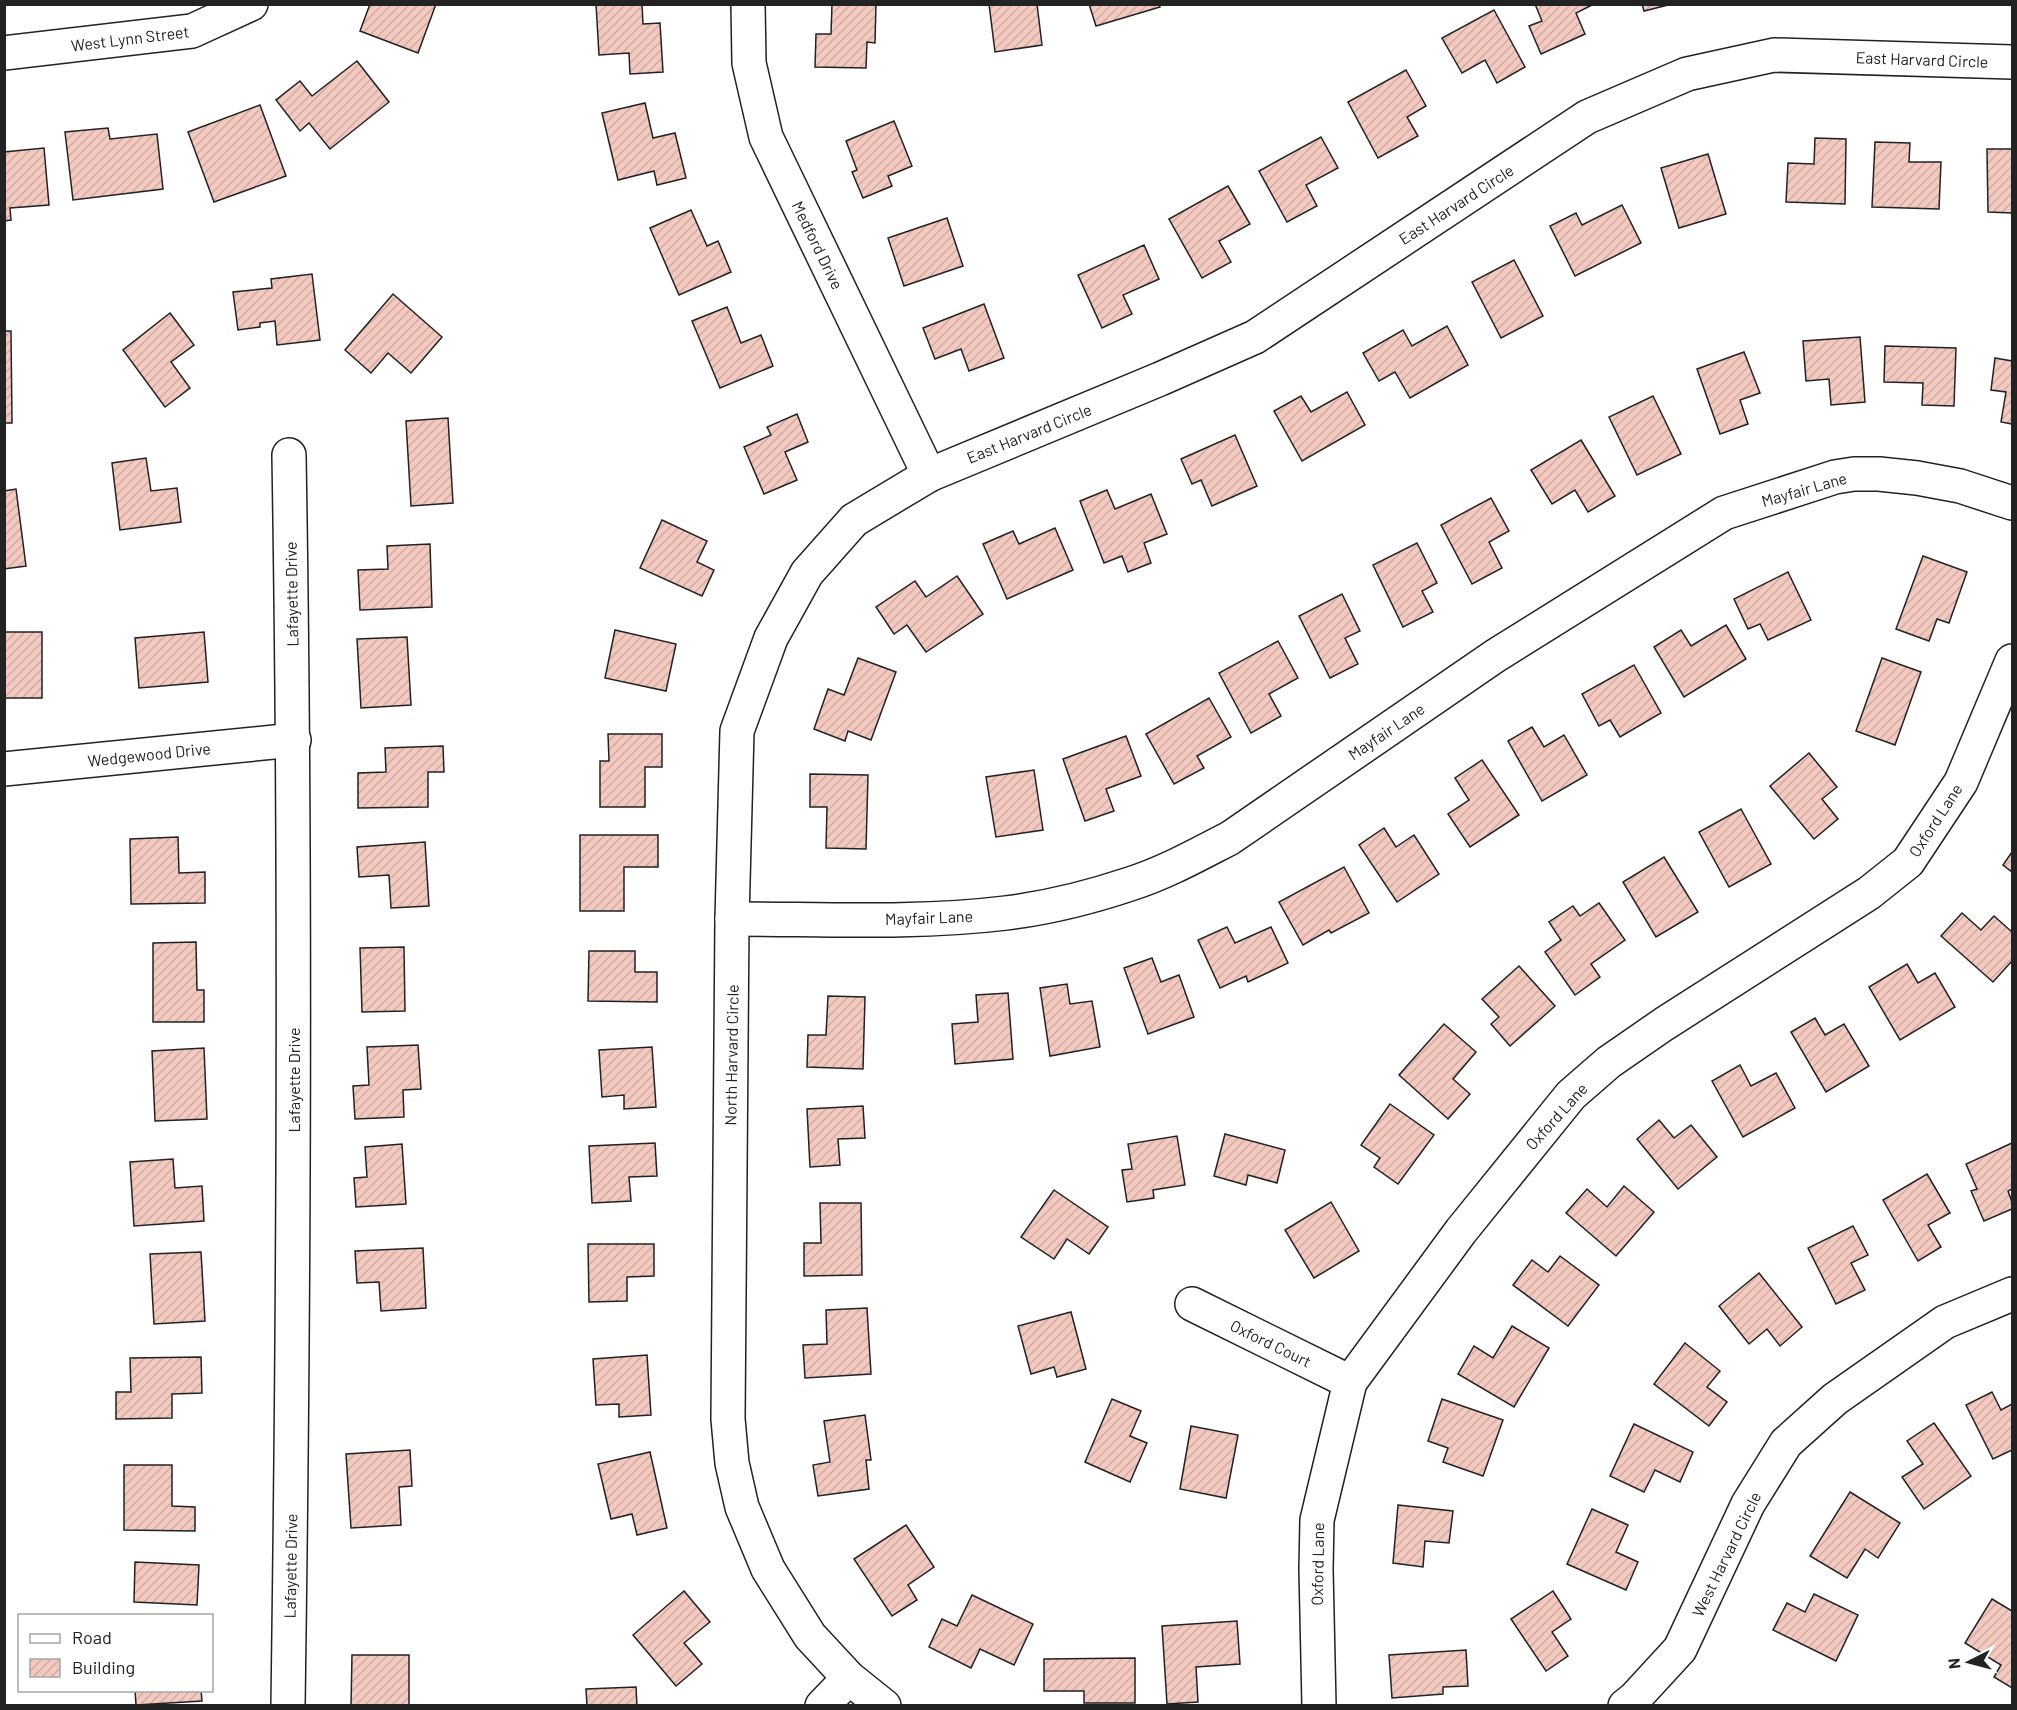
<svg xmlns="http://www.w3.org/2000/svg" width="2017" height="1710" viewBox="0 0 2017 1710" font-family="Barlow,sans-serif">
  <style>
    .building { fill: url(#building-hatch); stroke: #222; stroke-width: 1.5 }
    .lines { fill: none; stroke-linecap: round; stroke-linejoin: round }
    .minor-casing { stroke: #222; stroke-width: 36 }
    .minor { stroke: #fff; stroke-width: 33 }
    .labels { text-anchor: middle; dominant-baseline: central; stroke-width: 4.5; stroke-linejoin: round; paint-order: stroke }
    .street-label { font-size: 16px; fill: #222; stroke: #fff }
  </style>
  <defs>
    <pattern id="building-hatch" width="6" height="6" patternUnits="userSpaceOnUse" patternTransform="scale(1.5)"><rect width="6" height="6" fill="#f3c9c0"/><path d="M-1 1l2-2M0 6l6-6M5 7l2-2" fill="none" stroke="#d0aca5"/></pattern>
  </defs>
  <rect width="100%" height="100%" fill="#fff"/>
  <g class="building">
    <path d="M370,4H436L418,53L360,31Z"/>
    <path d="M596,4H642L643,24L660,23L663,72L630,74L629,53L599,55Z"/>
    <path d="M832,4H876L875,43L867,42L866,68L815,67L816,34H831Z"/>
    <path d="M989,4H1037L1042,45L995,52Z"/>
    <path d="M1089,4H1159L1160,7L1096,26Z"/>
    <path d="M1535,4H1594L1576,13L1585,34L1541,54L1529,26L1542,21Z"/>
    <path d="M1642,4H1672L1644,11Z"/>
    <path d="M1494,10L1525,67L1497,83L1485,60L1462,73L1442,38Z"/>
    <path d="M357,61L389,102L330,149L309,123L300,131L276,100L300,81L312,96Z"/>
    <path d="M1406,70L1426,106L1407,117L1418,136L1378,158L1348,102Z"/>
    <path d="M645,103L653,138L675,133L686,178L657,185L654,171L618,180L602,113Z"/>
    <path d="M260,105L286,176L214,202L188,132Z"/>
    <path d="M894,121L912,166L888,176L892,186L863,198L852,172L857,170L846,141Z"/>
    <path d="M108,128L110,139L157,134L163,189L73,200L65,132Z"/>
    <path d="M1321,137L1338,168L1306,185L1317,206L1287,222L1259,171Z"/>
    <path d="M1815,138L1846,139L1845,204L1786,202L1788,163L1814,164Z"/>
    <path d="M1875,142L1910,143L1909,162H1941L1939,209L1872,207Z"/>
    <path d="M44,148L49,205L10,208L11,220L4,221V152Z"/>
    <path d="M1987,149H2012V213L1988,212Z"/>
    <path d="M1708,154L1726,214L1679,228L1661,168Z"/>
    <path d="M1228,186L1250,224L1219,241L1231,262L1202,278L1169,219Z"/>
    <path d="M1622,205L1641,243L1575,276L1550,226L1576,213L1582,225Z"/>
    <path d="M691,210L707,246L718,241L731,272L679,295L650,228Z"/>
    <path d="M947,218L963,266L904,286L888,238Z"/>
    <path d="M1144,245L1159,279L1123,295L1132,314L1102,328L1078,275Z"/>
    <path d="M1514,260L1543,316L1501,338L1472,282Z"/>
    <path d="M312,274L320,340L277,345L275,321L260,323V327L238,330L233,292L272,288L271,279Z"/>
    <path d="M393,294L442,337L411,373L388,353L371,373L345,350Z"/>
    <path d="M984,304L1004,358L969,371L961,349L935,359L923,328Z"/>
    <path d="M727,307L741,343L761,335L773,366L720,388L692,321Z"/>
    <path d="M170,313L194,345L171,362L190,388L165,407L123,350Z"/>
    <path d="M1447,326L1468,365L1410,398L1395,372L1379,381L1363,353L1403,330L1412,346Z"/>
    <path d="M4,331H11L12,423H4Z"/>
    <path d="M1860,337L1865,402L1831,405L1829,379L1806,381L1803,341Z"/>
    <path d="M1885,346L1956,348L1954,406L1922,405L1923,383L1884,382Z"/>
    <path d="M1744,352L1760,393L1740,400L1748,424L1720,434L1697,369Z"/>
    <path d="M1995,358L2012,361V424L2001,422L2006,392L1991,390Z"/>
    <path d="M1347,392L1365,425L1302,461L1274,411L1301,396L1311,412Z"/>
    <path d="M1653,396L1681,454L1637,475L1609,417Z"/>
    <path d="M797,414L808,442L785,452L797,480L764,494L744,447L771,435L767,427Z"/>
    <path d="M448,418L453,503L411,506L406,421Z"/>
    <path d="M1235,435L1257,486L1212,506L1201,480L1192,484L1181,459Z"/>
    <path d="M1581,440L1615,496L1588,512L1575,490L1552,504L1531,470Z"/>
    <path d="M146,458L151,491L177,488L181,522L120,530L112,463Z"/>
    <path d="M16,489L26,566L4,569V491Z"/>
    <path d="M1107,490L1115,509L1151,494L1167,534L1144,543L1151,563L1128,572L1122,556L1104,563L1080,501Z"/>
    <path d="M1491,498L1509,531L1489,542L1502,568L1472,584L1441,525Z"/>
    <path d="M662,520L707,541L697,562L714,570L702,596L640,568Z"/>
    <path d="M1055,528L1073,570L1007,599L983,544L1013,531L1019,544Z"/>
    <path d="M1417,543L1437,583L1422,591L1433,612L1403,627L1373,565Z"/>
    <path d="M430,544L432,607L360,610L358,570L388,569L387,546Z"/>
    <path d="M1923,556L1967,572L1949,623L1937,619L1929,641L1896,629Z"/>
    <path d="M1788,572L1811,620L1768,640L1760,624L1748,629L1734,599Z"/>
    <path d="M957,576L983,614L926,652L907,625L894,634L876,607L915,581L926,597Z"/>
    <path d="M1342,594L1360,631L1345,638L1358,664L1330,678L1299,616Z"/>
    <path d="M1726,625L1746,659L1684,697L1654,647L1681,630L1691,646Z"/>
    <path d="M615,630L676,644L666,691L605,678Z"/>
    <rect x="4" y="632" width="38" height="66"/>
    <path d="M204,632L208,682L139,688L135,638Z"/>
    <path d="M407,637L411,705L361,708L357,639Z"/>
    <path d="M1278,641L1298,678L1269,694L1281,716L1251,733L1219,673Z"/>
    <path d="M858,658L896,672L871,740L848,731L845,741L814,729L828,689L844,695Z"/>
    <path d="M1882,658L1921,672L1895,745L1856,731Z"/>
    <path d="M1634,665L1661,713L1620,737L1610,720L1599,726L1582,694Z"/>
    <path d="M1209,698L1231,737L1197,756L1204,768L1174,784L1146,734Z"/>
    <path d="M1532,727L1544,747L1564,735L1587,775L1542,801L1508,741Z"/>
    <path d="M608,734H662V767H645V807H600V761H609Z"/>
    <path d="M1126,736L1141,776L1106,789L1114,811L1085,821L1063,759Z"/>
    <path d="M443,746L444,772H428V807L358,808V773L386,772L385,748Z"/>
    <path d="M1809,753L1837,787L1822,799L1838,819L1814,839L1770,786Z"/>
    <path d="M1482,760L1519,815L1470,847L1448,814L1469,800L1455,778Z"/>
    <path d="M1034,770L1043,830L996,837L986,777Z"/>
    <path d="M810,774L868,775L866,849L826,848L827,807H810Z"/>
    <path d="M1741,809L1771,864L1729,887L1699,832Z"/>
    <path d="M1384,828L1396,847L1414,835L1439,874L1397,902L1359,845Z"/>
    <path d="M580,835H658V867H624V911H580Z"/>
    <path d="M178,837L179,873L205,872V903L131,904L130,839Z"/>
    <path d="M425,842L429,906L391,908L389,875L359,877L357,847Z"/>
    <path d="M2012,852V872L2003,865Z"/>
    <path d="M1664,857L1698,912L1656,937L1623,882Z"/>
    <path d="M1344,867L1369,913L1331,933L1329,930L1303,945L1279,902Z"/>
    <path d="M1599,903L1625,940L1591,964L1600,977L1575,995L1545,952L1561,940L1549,922L1573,906L1580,916Z"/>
    <path d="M1962,913L1981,930L1994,916L2012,932V961L1993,982L1941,936Z"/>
    <path d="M1227,927L1235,943L1271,927L1288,963L1248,982L1246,976L1220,988L1198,940Z"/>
    <path d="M196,942L197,990H204V1022H153V943Z"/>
    <path d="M404,947L405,1011L362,1012L360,948Z"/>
    <path d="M589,951H635V972H657V1002L588,1001Z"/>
    <path d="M1152,958L1161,982L1179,975L1194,1017L1148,1034L1124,968Z"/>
    <path d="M1907,964L1918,983L1935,973L1955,1007L1900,1040L1869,987Z"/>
    <path d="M1519,966L1555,1006L1510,1046L1491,1024L1499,1017L1482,999Z"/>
    <path d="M1067,984L1070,1004L1092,1001L1100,1047L1050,1056L1040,988Z"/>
    <path d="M1008,993L1013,1059L955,1064L952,1024L978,1022L976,995Z"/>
    <path d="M828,996L865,997L863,1069L807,1067L808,1035H826Z"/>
    <path d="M1815,1018L1825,1035L1844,1024L1869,1066L1826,1092L1791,1032Z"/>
    <path d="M1444,1024L1476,1052L1453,1079L1470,1094L1448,1119L1399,1075Z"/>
    <path d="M418,1045L421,1089L403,1090L404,1117L355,1119L353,1086L369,1085L367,1047Z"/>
    <path d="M652,1047L656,1107L624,1109V1095L602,1097L599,1050Z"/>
    <path d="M204,1048L207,1119L155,1121L152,1051Z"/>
    <path d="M1740,1065L1751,1086L1776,1073L1795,1108L1743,1137L1712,1081Z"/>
    <path d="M1390,1104L1434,1135L1398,1184L1374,1167L1380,1158L1361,1145Z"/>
    <path d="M863,1106L865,1138L838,1139L840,1165L810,1167L807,1109Z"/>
    <path d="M1659,1120L1674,1138L1691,1125L1717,1157L1678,1189L1637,1139Z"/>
    <path d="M1225,1134L1285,1150L1277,1183L1248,1175L1246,1185L1214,1176Z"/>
    <path d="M1177,1136L1185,1185L1153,1190L1154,1198L1127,1202L1122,1170L1132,1169L1128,1144Z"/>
    <path d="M655,1143L657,1176L629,1177L631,1201L592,1203L589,1146Z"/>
    <path d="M2012,1143V1189L2008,1191L2012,1202V1209L1984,1221L1971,1191L1977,1189L1966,1164Z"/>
    <path d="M402,1144L406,1204L356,1207L354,1178L367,1177L365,1147Z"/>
    <path d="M173,1159L175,1188L202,1186L204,1221L134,1226L130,1162Z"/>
    <path d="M1927,1174L1950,1213L1928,1225L1941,1247L1918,1261L1883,1200Z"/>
    <path d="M1624,1186L1654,1212L1616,1256L1566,1213L1587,1189L1607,1207Z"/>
    <path d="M1054,1190L1108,1227L1089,1254L1067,1239L1054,1259L1021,1237Z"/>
    <path d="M1331,1202L1359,1251L1314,1278L1285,1230Z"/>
    <path d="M820,1203H861L862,1275L804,1276V1243H821Z"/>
    <path d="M1853,1226L1868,1255L1851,1263L1865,1290L1836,1304L1808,1248Z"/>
    <path d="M588,1244H654V1276L627,1277V1301L589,1302Z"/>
    <path d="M423,1248L426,1308L381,1311L379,1282L357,1283L355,1251Z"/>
    <path d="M201,1252L205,1321L154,1324L150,1254Z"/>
    <path d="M1560,1256L1599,1285L1568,1326L1513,1285L1532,1260L1548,1272Z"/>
    <path d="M1759,1273L1802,1327L1780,1346L1767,1329L1749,1344L1719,1306Z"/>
    <path d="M867,1308L871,1374L805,1378L803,1345L827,1344L826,1310Z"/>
    <path d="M1071,1312L1086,1369L1057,1377L1054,1367L1031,1374L1018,1326Z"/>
    <path d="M1512,1326L1549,1348L1514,1407L1458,1374L1474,1346L1493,1358Z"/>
    <path d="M1685,1343L1720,1371L1707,1387L1727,1402L1709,1426L1654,1384Z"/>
    <path d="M647,1355L651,1415L619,1417V1404L596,1405L593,1359Z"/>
    <path d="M201,1357L202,1393L172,1394V1418L116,1419V1392H131L130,1358Z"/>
    <path d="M1992,1392L2001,1410L2012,1404V1450L1993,1459L1966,1405Z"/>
    <path d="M1112,1399L1141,1411L1130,1436L1147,1443L1130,1482L1085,1462Z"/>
    <path d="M1442,1399L1503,1420L1483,1476L1443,1462L1448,1448L1428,1441Z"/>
    <path d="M865,1415L871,1460H866L869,1489L818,1496L813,1465L830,1462L824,1421Z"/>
    <path d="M1934,1423L1971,1476L1924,1509L1902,1477L1923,1464L1907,1441Z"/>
    <path d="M1634,1424L1693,1452L1680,1482L1655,1470L1644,1492L1610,1476Z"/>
    <path d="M1191,1426L1238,1435L1226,1498L1180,1489Z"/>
    <path d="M410,1450L412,1486L399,1487L401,1525L351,1528L346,1454Z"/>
    <path d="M650,1452L667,1528L637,1535L632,1514L611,1519L598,1464Z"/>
    <path d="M124,1465H172V1506L195,1507V1531L124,1530Z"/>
    <path d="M1850,1492L1900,1523L1878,1558L1865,1549L1847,1578L1810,1556Z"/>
    <path d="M1398,1505L1453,1511L1449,1543L1425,1541L1423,1567L1393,1563Z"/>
    <path d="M1592,1509L1628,1525L1616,1552L1638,1562L1626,1590L1567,1564Z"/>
    <path d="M906,1525L934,1567L908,1585L917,1600L892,1616L854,1559Z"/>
    <path d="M135,1562L199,1565L197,1605L134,1602Z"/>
    <path d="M684,1591L710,1622L684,1643L702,1664L676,1686L633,1635Z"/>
    <path d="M1553,1591L1571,1619L1552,1632L1568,1656L1546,1671L1511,1619Z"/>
    <path d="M1814,1594L1858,1615L1836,1661L1773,1630L1787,1603L1805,1612Z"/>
    <path d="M972,1595L1033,1624L1014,1665L980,1649L971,1668L929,1647L942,1619L957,1626Z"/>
    <path d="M1992,1599L2012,1611V1688L1994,1677L2001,1665L1965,1643Z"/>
    <path d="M1237,1621L1240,1664L1196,1667L1198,1702L1167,1704L1162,1626Z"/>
    <path d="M1466,1650L1468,1686L1443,1687V1694L1392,1698L1389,1655Z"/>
    <path d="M352,1655H409V1706H351Z"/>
    <path d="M1135,1658V1703H1084V1691H1044V1659Z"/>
    <path d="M636,1687L637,1706H587L586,1689Z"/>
    <path d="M135,1690H201L202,1701L136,1705Z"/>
  </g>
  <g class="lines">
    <defs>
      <g id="minor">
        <path d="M748,4L749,63L766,137L929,475"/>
        <path d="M4,53L192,31L251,4"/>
        <path d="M4,769L294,740"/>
        <path d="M732,919C823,919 915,924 1006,913C1047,908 1091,897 1130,884C1165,873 1197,855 1230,838L1495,656L1724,513L1835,477L1854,474H1879L1917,478L1960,486L2012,503"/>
        <path d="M1192,1304L1350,1382"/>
        <path d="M288,1706C294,1289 296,872 289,455"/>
        <path d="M822,1706L849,1678"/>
        <path d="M884,1706L849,1678L810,1636L768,1569L742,1507L732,1463L728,1419L732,919L737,731L771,638L807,573L854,520L929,475L1160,379L1255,337L1587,117L1687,74L1774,55L2012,62"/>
        <path d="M1319,1706L1316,1569L1317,1520L1350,1382L1461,1231L1571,1095L1609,1062L1664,1024L1869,893L1908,862L1961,782L2012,661"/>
        <path d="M1625,1706L1635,1698L1680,1649L1748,1504L1786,1443L1835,1399L1945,1322L2012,1294"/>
      </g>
    </defs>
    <use href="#minor" class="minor-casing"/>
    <use href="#minor" class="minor"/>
  </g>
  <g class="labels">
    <g class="street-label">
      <text transform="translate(130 38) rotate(-7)">West Lynn Street</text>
      <text transform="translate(1922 59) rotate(2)">East Harvard Circle</text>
      <text transform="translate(1456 204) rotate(-33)">East Harvard Circle</text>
      <text transform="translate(818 245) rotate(64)">Medford Drive</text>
      <text transform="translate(1029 433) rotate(-22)">East Harvard Circle</text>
      <text transform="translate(1804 489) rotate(-16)">Mayfair Lane</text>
      <text transform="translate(291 594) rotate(-91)">Lafayette Drive</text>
      <text transform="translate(1386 731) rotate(-34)">Mayfair Lane</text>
      <text transform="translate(149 754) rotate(-6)">Wedgewood Drive</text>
      <text transform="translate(1935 820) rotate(-57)">Oxford Lane</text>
      <text transform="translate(929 917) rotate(-2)">Mayfair Lane</text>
      <text transform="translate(731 1055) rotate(-89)">North Harvard Circle</text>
      <text transform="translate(293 1080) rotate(-90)">Lafayette Drive</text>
      <text transform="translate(1556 1116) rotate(-48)">Oxford Lane</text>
      <text transform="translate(1271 1343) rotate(26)">Oxford Court</text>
      <text transform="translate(1726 1554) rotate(-64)">West Harvard Circle</text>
      <text transform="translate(1317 1564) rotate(-89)">Oxford Lane</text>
      <text transform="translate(290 1566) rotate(-89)">Lafayette Drive</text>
    </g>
  </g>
  <rect width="2017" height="1710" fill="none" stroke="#222222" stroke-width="12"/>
  <rect x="18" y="1614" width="195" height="78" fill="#ffffff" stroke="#a7a7a7" stroke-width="1.5"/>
  <rect x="30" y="1634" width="30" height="9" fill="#ffffff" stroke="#a7a7a7" stroke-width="1.5"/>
  <text x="72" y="1644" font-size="18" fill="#222222">Road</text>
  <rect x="30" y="1659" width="30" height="18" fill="url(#building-hatch)" stroke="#a7a7a7" stroke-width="1.5"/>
  <text x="72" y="1674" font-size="18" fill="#222222">Building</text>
  <g transform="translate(1969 1662) rotate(264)" stroke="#ffffff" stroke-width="4.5" paint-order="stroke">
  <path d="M0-4.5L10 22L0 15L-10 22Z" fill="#222222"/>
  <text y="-9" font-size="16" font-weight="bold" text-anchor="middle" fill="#222222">N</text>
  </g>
</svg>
